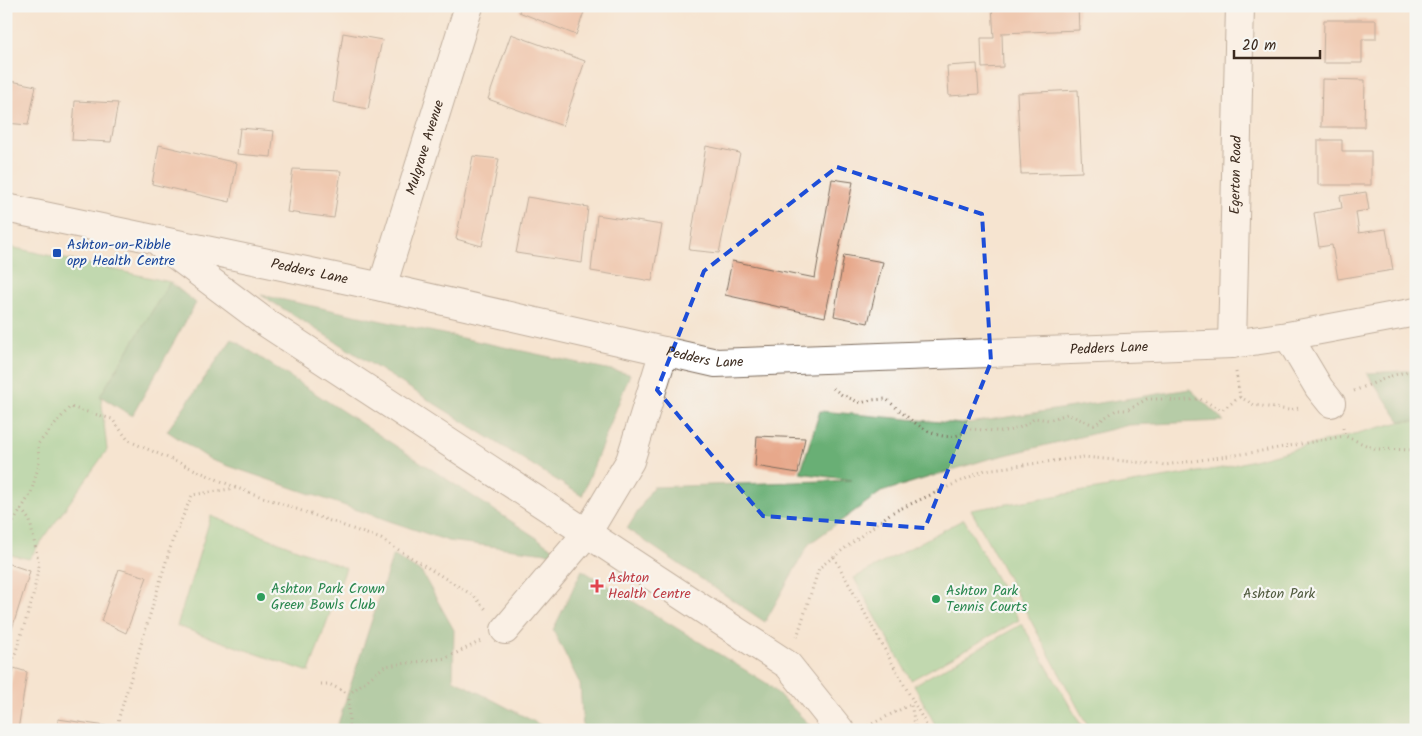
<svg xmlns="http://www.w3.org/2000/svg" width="1422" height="736" viewBox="0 0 1422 736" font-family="Kalam,sans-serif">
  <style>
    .green { fill: #82cb87; stroke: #5e7a52 }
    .forest { fill: #69af74; stroke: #526c49 }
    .building { fill: #e7a88b }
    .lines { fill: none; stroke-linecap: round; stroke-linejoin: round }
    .minor-casing { stroke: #7c6b5c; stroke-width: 30 }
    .path { stroke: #7c6b5c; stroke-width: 3; stroke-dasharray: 1 4; stroke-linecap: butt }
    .minor { stroke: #fff; stroke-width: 28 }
    .marked { fill: none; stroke: #1d4ed8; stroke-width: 4; stroke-dasharray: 10 6; stroke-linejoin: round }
    .transit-dot { fill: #1a4fb4; stroke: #f6f6f2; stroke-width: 2 }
    .health-dot { fill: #e0444e; stroke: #f6f6f2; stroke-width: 2 }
    .leisure-dot { fill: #2e9e5b; stroke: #f6f6f2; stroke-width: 2 }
    .labels { text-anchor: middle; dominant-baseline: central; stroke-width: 4.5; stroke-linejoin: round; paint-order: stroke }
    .street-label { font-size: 14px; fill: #3b2a1e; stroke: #f6f6f2 }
    .transit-label { font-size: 14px; fill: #164399; stroke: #f6f6f2; text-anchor: start }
    .health-label { font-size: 14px; fill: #be3a42; stroke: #f6f6f2; text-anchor: start }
    .leisure-label { font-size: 14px; fill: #27864d; stroke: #f6f6f2; text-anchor: start }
    .park-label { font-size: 14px; fill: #505a3e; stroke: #f6f6f2 }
  </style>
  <rect width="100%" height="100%" fill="#f6f6f2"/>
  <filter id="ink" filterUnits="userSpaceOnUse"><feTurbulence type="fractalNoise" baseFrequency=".02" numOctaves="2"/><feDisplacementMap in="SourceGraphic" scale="10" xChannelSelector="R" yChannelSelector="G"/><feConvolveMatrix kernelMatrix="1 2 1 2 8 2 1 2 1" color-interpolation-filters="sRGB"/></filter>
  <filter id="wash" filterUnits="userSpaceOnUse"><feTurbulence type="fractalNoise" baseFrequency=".0096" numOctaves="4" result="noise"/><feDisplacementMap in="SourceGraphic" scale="20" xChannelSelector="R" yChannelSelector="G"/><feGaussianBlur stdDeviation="1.12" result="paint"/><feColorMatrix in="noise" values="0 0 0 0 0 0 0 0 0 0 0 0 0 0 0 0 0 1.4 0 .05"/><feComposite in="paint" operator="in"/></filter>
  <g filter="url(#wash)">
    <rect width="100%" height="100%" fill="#f5e4d0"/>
    <g class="green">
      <path d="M6,246L170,282L101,396L107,450L29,559L6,554Z"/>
      <path d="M1416,418V730H1090L971,510L1222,468Z"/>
      <path d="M211,516L346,568L309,672L177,626Z"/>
      <path d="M964,519L1019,620L911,680L854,578Z"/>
      <path d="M1022,624L1084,730H938L914,685Z"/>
    </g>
    <g class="forest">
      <path d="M170,282L196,303L132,416L100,396Z"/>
      <path d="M261,295L630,374L582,496Z"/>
      <path d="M232,339L563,555L448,541L211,460L167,431Z"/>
      <path d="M1416,370V421H1400L1367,373Z"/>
      <path d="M1190,389L1224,421L1129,425L985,460L881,492L809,544L765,622L627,529L653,487L852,480L800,473L820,411L962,424Z"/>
      <path d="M393,555L422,573L454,630L453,679L550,730H336Z"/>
      <path d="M582,570L768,684L815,730H583L580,684L553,630Z"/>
    </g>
    <g id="blocks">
      <g class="building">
        <path d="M521,6H586L576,35L519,12Z"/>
        <path d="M992,6H1078L1079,30L1002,33L1003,67L982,68L981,38H994Z"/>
        <path d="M1324,20H1376V39H1362V63H1323Z"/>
        <path d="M343,33L382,40L368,109L333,102Z"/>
        <path d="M511,34L585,61L563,126L488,99Z"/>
        <path d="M977,64L979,94L949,96L947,66Z"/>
        <path d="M1322,79L1365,80L1364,127H1321Z"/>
        <path d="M6,80L36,86L28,125L6,123Z"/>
        <path d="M1078,90L1082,172L1021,174L1017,93Z"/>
        <path d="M75,101L118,103L111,142L72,140Z"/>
        <path d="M240,128L274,131L271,157L237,154Z"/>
        <path d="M1318,140H1342V151H1371V185H1318Z"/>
        <path d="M159,145L237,163L230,202L152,184Z"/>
        <path d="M706,146L740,153L719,253L689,250Z"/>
        <path d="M473,156L499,159L482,246L456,239Z"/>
        <path d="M293,169L341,171L334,218L287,212Z"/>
        <path d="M832,179L853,182L825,317L725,295L732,261L815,278Z"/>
        <path d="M1366,192L1369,210L1356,212L1359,233L1386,229L1393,270L1338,279L1332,245L1319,247L1314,213L1342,208L1340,196Z"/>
        <path d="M527,197L588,207L582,263L516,253Z"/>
        <path d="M597,215L662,225L652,281L591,271Z"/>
        <path d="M1416,220V249H1415L1411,221Z"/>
        <path d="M844,255L883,262L868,323L834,316Z"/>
        <path d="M757,436L805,438L798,473L755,466Z"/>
        <path d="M6,563L30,571L7,645H6Z"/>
        <path d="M119,569L147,577L126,633L101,621Z"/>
        <path d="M14,668L27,672L18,730H6V705Z"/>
        <path d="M58,719L106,726L105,730H57Z"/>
      </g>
    </g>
  </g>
  <g filter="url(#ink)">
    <use href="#blocks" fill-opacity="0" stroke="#7c6b5c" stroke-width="1"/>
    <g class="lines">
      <defs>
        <g id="minor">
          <path id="s1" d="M6,208L382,287L716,363L1232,344L1288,336L1416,312"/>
          <path d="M161,244L265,322L788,665L840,730"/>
          <path id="s2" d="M382,287L469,6"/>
          <path d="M1288,336L1319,388L1331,403"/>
          <path id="s3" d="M1232,344L1240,6"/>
          <path d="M505,630L587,533L630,461L664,351"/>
        </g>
      </defs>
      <use href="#minor" class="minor-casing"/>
      <g class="path">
        <path d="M1236,372L1240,397L1254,405L1289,410L1299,408"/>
        <path d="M833,388L842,395L861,403L871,400L886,399C907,416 940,452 969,429C996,430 1012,437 1035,418L1049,420L1067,414L1094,425L1116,410H1127L1147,399H1166L1174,401L1200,399L1222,410L1240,397"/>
        <path d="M1354,391L1391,376L1416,369"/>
        <path d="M1343,428L1345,436L1375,449L1416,450"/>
        <path d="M6,528L11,526L31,493L39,464L38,444L70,407L112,419L129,441L237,488L381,539L474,596L486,609"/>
        <path d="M834,557L929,730"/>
        <path d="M797,637L819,568L891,513L985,470L1084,457L1165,465L1256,452L1345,436"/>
        <path d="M6,682L32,601L39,565L30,521L21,509"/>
        <path d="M321,684H329L349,694"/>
        <path d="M868,726L911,704L916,730"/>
        <path d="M117,730L119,717L172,542L192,495L236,488"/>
        <path d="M349,730V694L385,666L446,658L481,641"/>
      </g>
      <use href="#minor" class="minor"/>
    </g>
  </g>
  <path d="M0 0H1422V736H0ZM837,167L982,214L991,362L925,528L763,516L657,390L704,271Z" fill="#f5e4d0" fill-opacity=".55" fill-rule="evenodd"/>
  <path class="marked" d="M837,167L982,214L991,362L925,528L763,516L657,390L704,271Z"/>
  <rect class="transit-dot" x="52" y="248" width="10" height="10" rx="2.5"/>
  <path class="health-dot" d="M594.5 578.5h5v5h5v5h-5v5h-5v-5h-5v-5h5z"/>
  <g class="leisure-dot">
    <circle cx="261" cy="597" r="5"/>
    <circle cx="936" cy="599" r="5"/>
  </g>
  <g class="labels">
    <g class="street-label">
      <text stroke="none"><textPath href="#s2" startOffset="146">Mulgrave Avenue</textPath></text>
      <text stroke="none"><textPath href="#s3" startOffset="169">Egerton Road</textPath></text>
      <text stroke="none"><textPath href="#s1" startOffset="310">Pedders Lane</textPath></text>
      <text stroke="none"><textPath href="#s1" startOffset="1120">Pedders Lane</textPath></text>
      <text stroke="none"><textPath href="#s1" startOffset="715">Pedders Lane</textPath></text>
    </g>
    <g class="transit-label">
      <text x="67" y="245">Ashton-on-Ribble<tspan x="67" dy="16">opp Health Centre</tspan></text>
    </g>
    <g class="health-label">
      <text x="608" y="578">Ashton<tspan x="608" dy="16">Health Centre</tspan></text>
    </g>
    <g class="leisure-label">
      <text x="271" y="589">Ashton Park Crown<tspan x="271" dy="16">Green Bowls Club</tspan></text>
      <text x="946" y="591">Ashton Park<tspan x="946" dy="16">Tennis Courts</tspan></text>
    </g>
    <g class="park-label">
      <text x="1279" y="594">Ashton Park</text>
    </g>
  </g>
  <rect width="1422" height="736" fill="none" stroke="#f6f6f2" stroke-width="25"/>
  <path d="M1234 50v8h86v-8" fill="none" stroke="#3b2a1e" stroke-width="2.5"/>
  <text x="1242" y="50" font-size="15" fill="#3b2a1e" stroke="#f6f6f2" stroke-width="4" paint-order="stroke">20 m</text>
</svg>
